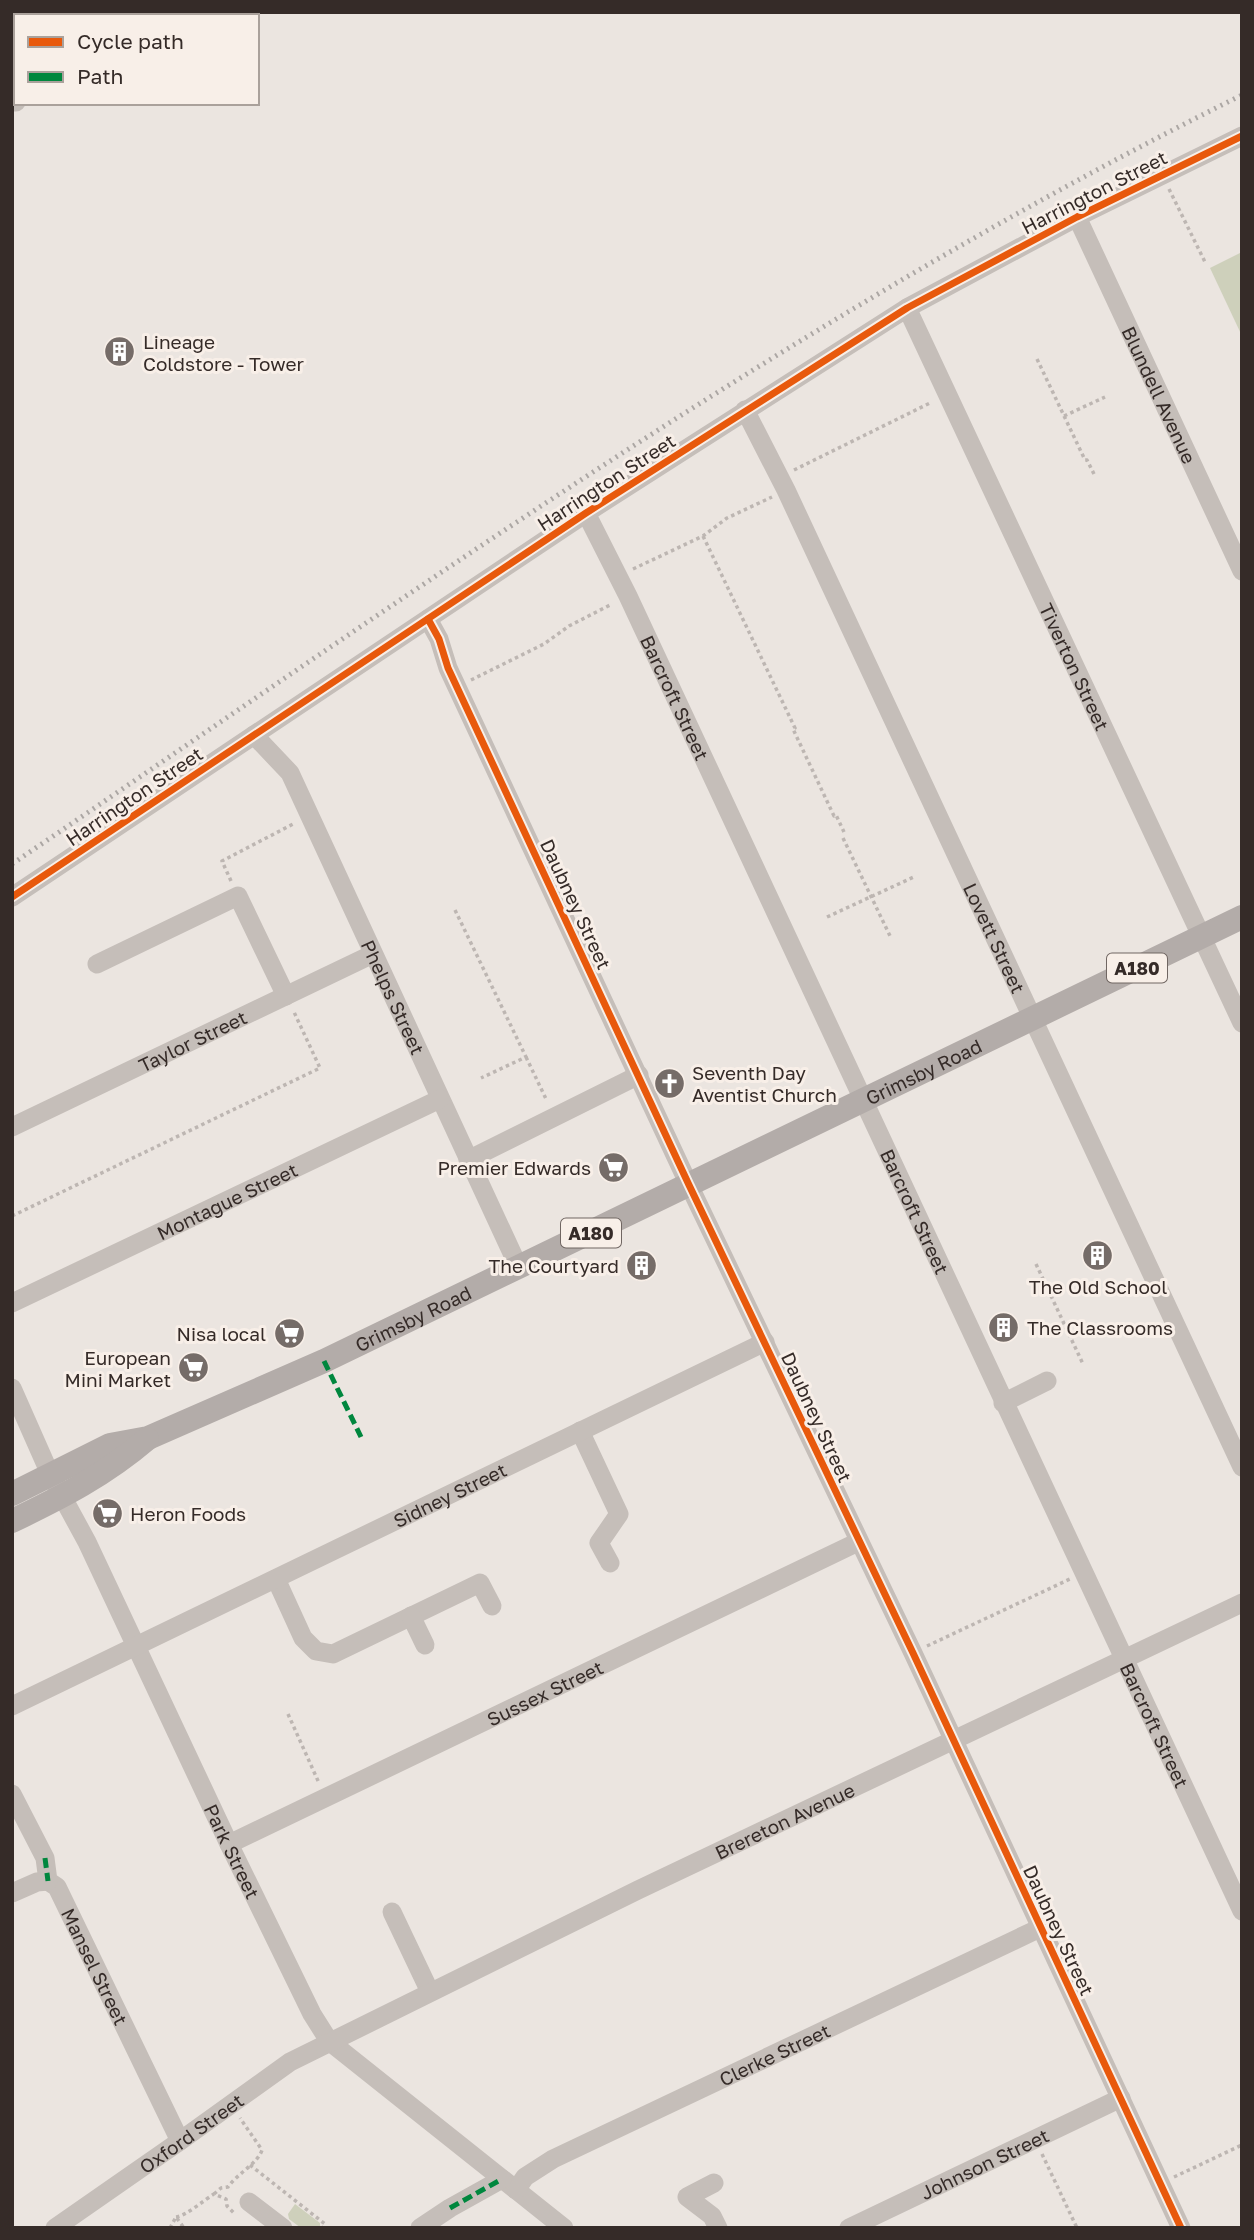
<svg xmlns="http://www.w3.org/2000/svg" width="1254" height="2240" viewBox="0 0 1254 2240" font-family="'Golos Text',sans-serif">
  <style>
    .green { fill: #ced0bb }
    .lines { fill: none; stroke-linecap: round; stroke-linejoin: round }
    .path { stroke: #bdb6b2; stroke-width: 3.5; stroke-dasharray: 3.5 3.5; stroke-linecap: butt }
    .minor { stroke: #c5beb9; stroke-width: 19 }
    .major { stroke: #b3aca9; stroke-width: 24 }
    .rail { stroke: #aca7a4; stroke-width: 5; stroke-dasharray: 2 5; stroke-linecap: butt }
    .quiet { stroke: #00873e; stroke-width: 5; stroke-dasharray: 10 5; stroke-linecap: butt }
    .cycleway-casing { stroke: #f8efe8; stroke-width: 11 }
    .cycleway { stroke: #e8590c; stroke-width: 7 }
    .labels { text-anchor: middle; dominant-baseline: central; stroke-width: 6; stroke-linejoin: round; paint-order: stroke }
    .shield { fill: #f8efe8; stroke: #706662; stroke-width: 2 }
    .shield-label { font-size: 18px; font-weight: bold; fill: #352b28 }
    .street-label { font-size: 19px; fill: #352b28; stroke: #f8efe8 }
    .poi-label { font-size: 19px; fill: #352b28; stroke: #f8efe8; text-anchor: start }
  </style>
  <rect width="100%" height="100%" fill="#ebe5e0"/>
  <g class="green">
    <path d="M1242,252V336L1210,268Z"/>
    <path d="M295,2204L320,2223V2228H301L289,2219L288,2214Z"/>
  </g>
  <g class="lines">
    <g class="path">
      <path d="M1169,189L1205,262"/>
      <path d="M1037,359L1085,460H1087L1094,474"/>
      <path d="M1064,416L1105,397"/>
      <path d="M794,470L932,402"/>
      <path d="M703,536L795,728L793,729L834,816L836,815L844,832"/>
      <path d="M633,569L703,536L727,518L772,497"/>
      <path d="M471,680L544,644L569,626L612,604"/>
      <path d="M843,838L891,938"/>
      <path d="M231,881L222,861L295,823"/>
      <path d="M455,910L526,1057L481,1078"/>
      <path d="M827,917L916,876"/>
      <path d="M526,1057L547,1101"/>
      <path d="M12,1216L320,1068L294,1012"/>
      <path d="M1036,1264L1083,1364"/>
      <path d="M927,1646L1070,1579"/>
      <path d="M288,1714L319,1783"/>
      <path d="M1042,2154L1077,2228"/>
      <path d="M250,2165L325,2224L323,2228"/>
      <path d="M1174,2177L1242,2145"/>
      <path d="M214,2194L221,2188L228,2187C237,2174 258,2163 262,2150L240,2118"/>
      <path d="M176,2217C186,2216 204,2200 214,2194L226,2199L227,2206L234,2213"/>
      <path d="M170,2228L176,2217L184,2228"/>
    </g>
    <g class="minor">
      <path d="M12,102H16"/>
      <path id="s1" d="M1077,217L1242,571"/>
      <path id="s2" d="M907,308L1242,1023"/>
      <path id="s3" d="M745,410L786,490L1242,1467"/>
      <path id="s4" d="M586,513L628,596L1242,1911"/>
      <path d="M428,619L439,639L448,668L689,1185L913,1653L1181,2228"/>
      <path id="s5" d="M254,735L290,773L519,1268"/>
      <path d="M12,897L586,513L907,308L1077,217L1242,136"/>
      <path d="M97,964L238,896L286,996"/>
      <path id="s6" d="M12,1127L373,954"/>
      <path d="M468,1160L639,1075"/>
      <path id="s7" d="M12,1303L440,1099"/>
      <path id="s8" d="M12,1388L50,1474L87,1542L229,1844L312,2014L329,2041L564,2228"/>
      <path d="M1003,1403L1047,1381"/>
      <path d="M580,1431L619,1514L599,1543L610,1563"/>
      <path d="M276,1579L303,1638L316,1651L333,1654L480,1583L492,1606"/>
      <path d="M411,1616L425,1645"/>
      <path id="s9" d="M12,1706L765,1342"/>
      <path id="s10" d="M12,1794L45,1858L48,1881L57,1887L180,2141"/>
      <path id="s11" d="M229,1844L858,1542"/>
      <path d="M12,1893L37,1882L48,1881"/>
      <path d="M392,1912L430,1992"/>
      <path d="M714,2183L687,2197L712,2216L718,2228"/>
      <path id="s12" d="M516,2190L525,2177L553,2159L1040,1928"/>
      <path d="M249,2202L283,2228"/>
      <path id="s13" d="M55,2228L180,2141L290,2062L638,1890L1242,1603"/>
      <path d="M420,2228L450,2208L502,2179"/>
      <path id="s14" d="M849,2228L1121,2098"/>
    </g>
    <g class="major">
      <path id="s15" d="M12,1494L110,1445L148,1438L324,1361L1242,917"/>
      <path d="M12,1521C62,1497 105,1475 147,1439"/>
    </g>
    <path class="rail" d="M12,864C412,593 807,310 1242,95"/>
    <g class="quiet">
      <path d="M324,1361L361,1437"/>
      <path d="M45,1858L48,1881"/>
      <path d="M450,2208L502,2179"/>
    </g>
    <defs>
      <g id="cycleway">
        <path d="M428,619L439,639L448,668L689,1185L913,1653L1181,2228"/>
        <path d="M12,897L586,513L907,308L1077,217L1242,136"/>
      </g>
    </defs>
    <use href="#cycleway" class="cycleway-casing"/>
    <use href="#cycleway" class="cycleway"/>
  </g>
  <defs>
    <symbol id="building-disc" viewBox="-11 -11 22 22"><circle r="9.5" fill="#756c68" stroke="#f8efe8"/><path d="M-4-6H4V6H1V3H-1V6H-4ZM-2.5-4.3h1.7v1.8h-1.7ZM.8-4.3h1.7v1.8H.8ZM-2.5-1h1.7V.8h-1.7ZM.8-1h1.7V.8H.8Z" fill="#fff"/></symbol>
    <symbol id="church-disc" viewBox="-11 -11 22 22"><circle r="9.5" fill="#756c68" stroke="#f8efe8"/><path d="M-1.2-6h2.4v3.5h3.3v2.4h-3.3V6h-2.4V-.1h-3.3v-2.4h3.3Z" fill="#fff"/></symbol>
    <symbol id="supermarket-disc" viewBox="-11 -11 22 22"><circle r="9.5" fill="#756c68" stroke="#f8efe8"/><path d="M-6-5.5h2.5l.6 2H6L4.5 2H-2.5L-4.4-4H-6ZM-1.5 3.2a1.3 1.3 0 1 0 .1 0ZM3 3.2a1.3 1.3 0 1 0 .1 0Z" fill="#fff"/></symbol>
  </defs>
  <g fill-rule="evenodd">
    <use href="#building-disc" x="102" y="334" width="35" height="35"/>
    <use href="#church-disc" x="652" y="1066" width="35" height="35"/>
    <use href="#supermarket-disc" x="596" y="1150" width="35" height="35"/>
    <use href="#building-disc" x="1080" y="1238" width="35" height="35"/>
    <use href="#building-disc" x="624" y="1248" width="35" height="35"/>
    <use href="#building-disc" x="986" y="1310" width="35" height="35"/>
    <use href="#supermarket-disc" x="272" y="1316" width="35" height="35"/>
    <use href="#supermarket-disc" x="176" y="1350" width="35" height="35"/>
    <use href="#supermarket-disc" x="90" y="1496" width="35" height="35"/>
  </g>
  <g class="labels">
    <g class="shield">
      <rect x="1107" y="953.5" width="60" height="29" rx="5"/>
      <rect x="561" y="1218.5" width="60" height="29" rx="5"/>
    </g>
    <g class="shield-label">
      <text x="1137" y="968">A180</text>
      <text x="591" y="1233">A180</text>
    </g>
    <g class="street-label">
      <text transform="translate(1094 192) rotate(-27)">Harrington Street</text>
      <text stroke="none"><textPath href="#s1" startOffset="196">Blundell Avenue</textPath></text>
      <text transform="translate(606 482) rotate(-33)">Harrington Street</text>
      <text stroke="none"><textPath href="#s2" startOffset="396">Tiverton Street</textPath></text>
      <text stroke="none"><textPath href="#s4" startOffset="205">Barcroft Street</textPath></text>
      <text transform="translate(134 796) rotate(-34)">Harrington Street</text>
      <text transform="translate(576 904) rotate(65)">Daubney Street</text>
      <text stroke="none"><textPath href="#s3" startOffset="584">Lovett Street</textPath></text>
      <text stroke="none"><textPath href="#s5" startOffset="299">Phelps Street</textPath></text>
      <text stroke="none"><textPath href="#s6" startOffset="200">Taylor Street</textPath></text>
      <text stroke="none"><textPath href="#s15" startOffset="1006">Grimsby Road</textPath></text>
      <text stroke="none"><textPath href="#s7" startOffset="238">Montague Street</textPath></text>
      <text stroke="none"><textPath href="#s4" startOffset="772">Barcroft Street</textPath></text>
      <text stroke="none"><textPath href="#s15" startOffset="439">Grimsby Road</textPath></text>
      <text transform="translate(817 1417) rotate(65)">Daubney Street</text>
      <text stroke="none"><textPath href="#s9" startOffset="486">Sidney Street</textPath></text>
      <text stroke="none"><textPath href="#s11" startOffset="350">Sussex Street</textPath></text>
      <text stroke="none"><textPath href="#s4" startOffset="1339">Barcroft Street</textPath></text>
      <text stroke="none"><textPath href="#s13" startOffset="838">Brereton Avenue</textPath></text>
      <text stroke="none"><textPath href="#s8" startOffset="513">Park Street</textPath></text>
      <text transform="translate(1059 1930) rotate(65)">Daubney Street</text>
      <text stroke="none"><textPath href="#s10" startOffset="194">Mansel Street</textPath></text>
      <text stroke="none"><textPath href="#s12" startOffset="294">Clerke Street</textPath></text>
      <text stroke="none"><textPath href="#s13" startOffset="166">Oxford Street</textPath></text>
      <text stroke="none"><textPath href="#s14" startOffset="150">Johnson Street</textPath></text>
    </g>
    <g class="poi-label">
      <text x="143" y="341">Lineage<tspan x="143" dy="22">Coldstore - Tower</tspan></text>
      <text x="692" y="1072">Seventh Day<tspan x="692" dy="22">Aventist Church</tspan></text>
      <text x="591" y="1167" text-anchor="end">Premier Edwards</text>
      <text x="619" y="1265" text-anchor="end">The Courtyard</text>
      <text x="1098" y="1286" text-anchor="middle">The Old School</text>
      <text x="1027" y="1327">The Classrooms</text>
      <text x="266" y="1333" text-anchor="end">Nisa local</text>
      <text x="171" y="1357" text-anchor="end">European<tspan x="171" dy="22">Mini Market</tspan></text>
      <text x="130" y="1513">Heron Foods</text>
    </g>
  </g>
  <rect width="1254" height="2240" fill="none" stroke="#352b28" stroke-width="28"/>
  <rect x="14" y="14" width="245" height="91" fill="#f8efe8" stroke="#aaa19b" stroke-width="2"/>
  <rect x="28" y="37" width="35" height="10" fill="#e8590c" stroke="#aaa19b" stroke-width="2"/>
  <text x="77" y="49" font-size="21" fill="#352b28">Cycle path</text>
  <rect x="28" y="72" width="35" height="10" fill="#00873e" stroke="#aaa19b" stroke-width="2"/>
  <text x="77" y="84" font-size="21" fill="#352b28">Path</text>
</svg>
